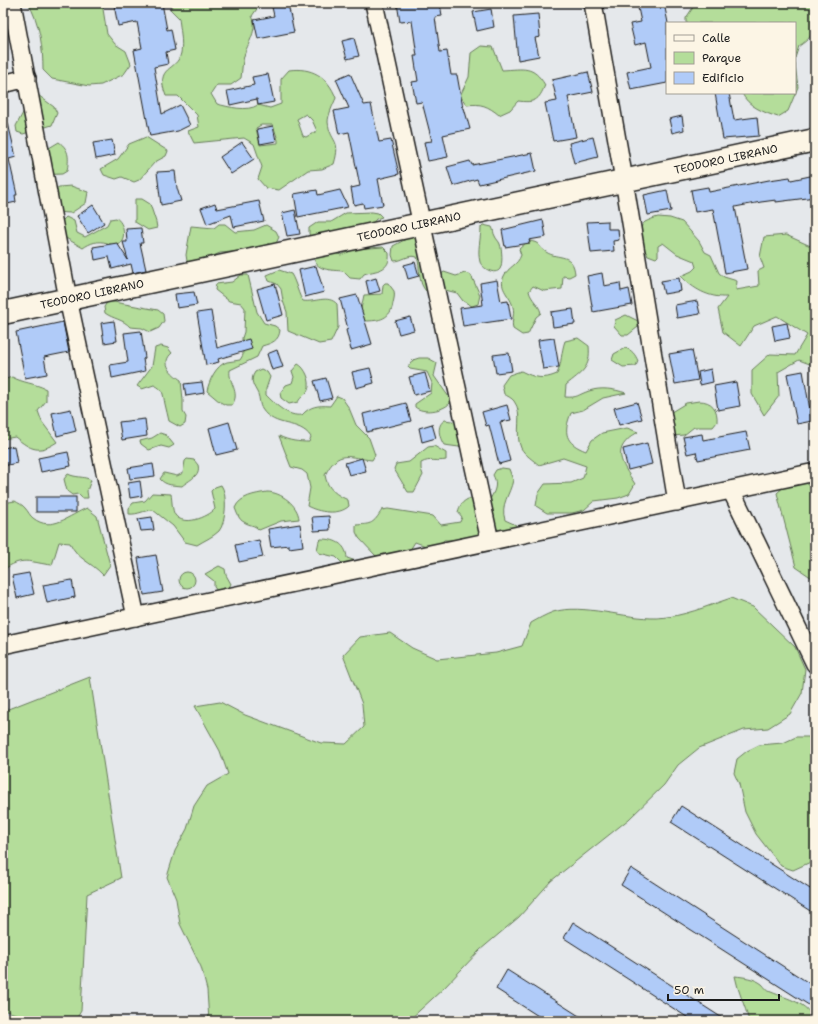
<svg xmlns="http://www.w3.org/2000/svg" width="818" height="1024" viewBox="0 0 818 1024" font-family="'Shantell Sans',sans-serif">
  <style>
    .green { fill: #b4dd9a; stroke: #687c5b; fill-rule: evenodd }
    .building { fill: #b0cbf8; stroke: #1c1c1c }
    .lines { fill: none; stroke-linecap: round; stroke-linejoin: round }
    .minor-casing { stroke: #1c1c1c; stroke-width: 20 }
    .secondary-casing { stroke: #1c1c1c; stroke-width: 25 }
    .minor { stroke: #fcf5e5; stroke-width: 17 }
    .secondary { stroke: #fcf5e5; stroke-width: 22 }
    .labels { text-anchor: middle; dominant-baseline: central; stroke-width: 4; stroke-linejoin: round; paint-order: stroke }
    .street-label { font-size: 11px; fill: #1c1c1c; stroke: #fcf5e5 }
  </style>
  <rect width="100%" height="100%" fill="#e5e8eb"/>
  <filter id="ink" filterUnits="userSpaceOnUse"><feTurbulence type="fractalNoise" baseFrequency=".025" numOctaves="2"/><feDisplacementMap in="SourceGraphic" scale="8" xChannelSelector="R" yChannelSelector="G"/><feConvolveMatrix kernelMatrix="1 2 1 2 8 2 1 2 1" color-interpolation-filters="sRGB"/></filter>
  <g filter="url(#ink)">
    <g class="green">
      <path d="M28,3H105L103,9L107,34L115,44L126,51L131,64L124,74L101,85L89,86L52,79L43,70C43,48 40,23 28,3Z"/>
      <path d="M174,3H261L252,16C259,29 247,44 244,56C242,63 242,71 241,78L231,85H217L211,94L217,104C229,107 247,112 258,105L270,108L281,104V79L289,70C311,67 328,76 336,98C333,105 328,115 328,122C330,143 342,138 334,164L322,169L308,170L279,190L266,188L258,179L262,167L254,144L244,138L194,143L188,131L199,127L197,115L178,96H166C154,65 177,72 181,53C183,42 180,28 179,18L170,9ZM306,114L312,120L317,131L306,137L303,136L297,119ZM261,125H273L278,140V143L260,145L256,128Z"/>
      <path d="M696,3H815C815,25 818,34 799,46L795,58V23H686V18Z"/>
      <path d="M481,46L493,47L502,70C524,69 533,65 545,85C539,101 534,103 518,101L510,110L499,115C488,106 481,103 467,105L460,96L469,77L471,53Z"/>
      <path d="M795,64L798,87L788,111L778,117C765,113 747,106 742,93H795Z"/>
      <path d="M34,92L54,107L57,113L52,125L23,134L17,132L16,126Z"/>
      <path d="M146,137L168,151L166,156L155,162L139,180L134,182L122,177L116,179L104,175L101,169L118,159L129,144Z"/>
      <path d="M37,142L49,148L59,142C70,150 69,159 67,171L62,174L38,175C30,167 33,163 33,153H31Z"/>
      <path d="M71,186L88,192L86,203L71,213L51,212L48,193L59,187Z"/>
      <path d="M135,199H142L150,204L156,222L157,228L148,230L135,222Z"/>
      <path d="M372,212L378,213L382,217L376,219L368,229L313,239L309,234V228L318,222H331L346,213Z"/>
      <path d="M66,217L74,221L77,233L85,237L107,225L110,219L116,218C124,222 128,242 116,244C113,245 110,244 107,243C98,240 90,243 83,248L64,237L62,221Z"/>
      <path d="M658,217L670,218L682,222L699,241L705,252L711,255L719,273L724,277L737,281L736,290L759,286L758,271L764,268L760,257L764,237L786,235L815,248V366L799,360L778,372L779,396L764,415L752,394V370L770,354L795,355L807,335L777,316L754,326L741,346L723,332L718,309L727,297C709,298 693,289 681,276L692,271L696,267L694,261L677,254L663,243L658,246V256L656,258L648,255C642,247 635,230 645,222C649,220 654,218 658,217Z"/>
      <path d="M219,224H225L235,232L254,230L266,225L276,231L279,237L274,248L220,253L191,266L187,261L186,255L191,226L214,228Z"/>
      <path d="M483,225L492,227C494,230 493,233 495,236C496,239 499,241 500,244C502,250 503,263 500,269C495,276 482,268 480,262C477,250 481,239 481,227Z"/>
      <path d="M415,237L418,239L430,286L427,292C417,283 421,268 417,257C408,254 403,261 394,261L392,255L393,246L408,238Z"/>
      <path d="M528,241C541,242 537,246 546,252C558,260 573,252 575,274L569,277L563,276L562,289L544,291L533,286L529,291C531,300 539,304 541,313L536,317L528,334L522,335L513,329C511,321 515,314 513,307C511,296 498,289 504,276C508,267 518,265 521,255L519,249Z"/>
      <path d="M383,247L389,253C391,272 375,270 364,274L360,279L350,278L343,271C332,270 314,271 314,256L329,251L341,255L355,249Z"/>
      <path d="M279,270L291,274C296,282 299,297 303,301C314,303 328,294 337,304L338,327L331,342L319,344L288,331L287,312L283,301L281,289L277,284L269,281L267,275Z"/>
      <path d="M444,272L456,276L465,273L471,275L480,295L478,304L472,306L463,301L457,293L445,290L440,275Z"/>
      <path d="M241,275H248L257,312L264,323L275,326L280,330C279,341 272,343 262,346L257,357L230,370C228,383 241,392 232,405H226L220,402L207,391C209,381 216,365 227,362C231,361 236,361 240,360L243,355L242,338L244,332L245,308L241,303L229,301L215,290L216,284L232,282Z"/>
      <path d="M385,283H388L394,291C395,295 394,299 393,303C391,319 379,321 365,321L361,309L364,295L382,294L383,285Z"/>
      <path d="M108,301L158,310L163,314L164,321L159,328L150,332L142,328L130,327C123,319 113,319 105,313L104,307Z"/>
      <path d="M626,315L638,321V327L628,335H622L614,326L615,320Z"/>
      <path d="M578,338L589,346C591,368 582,372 566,385L565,397C578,398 577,395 589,391C601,387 614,389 626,393L603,398L583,410L571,413C563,433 565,443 586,451L592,440L602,433L627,428L638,432C610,449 621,462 635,484L629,494L618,498L594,501L584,510L572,513H547L536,506L538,494L545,484L571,483L583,478L586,466L563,458L539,465C533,460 525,455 521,448C514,433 524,414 514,401C512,398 507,396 504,394L502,385L509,375L521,371C535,378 543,380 557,374C562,363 561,352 565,341Z"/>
      <path d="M161,346L168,348L172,353C160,363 172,374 181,380L183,400V412L186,417L185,424L180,427L169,421C168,415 166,410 165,404C163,395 164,389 154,385L142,389L137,386L152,366L155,348Z"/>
      <path d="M625,348C632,350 635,354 638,361L636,366L623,367L612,360L614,354Z"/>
      <path d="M419,358H428L437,363L434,376L451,400L450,403C443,411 423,414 415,407V404L431,393L432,383L427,372L410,369L408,367L413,360Z"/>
      <path d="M298,364C305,367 312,382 308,390C306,395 301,396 298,402L289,404L281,398L280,393L286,385L292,383L294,377L292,371Z"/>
      <path d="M261,369L267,372L270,377L266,389V395C276,405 288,417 302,415C310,406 318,405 330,406L337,396L342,398L349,408L356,425L369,438L375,455L372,460C348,458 339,448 325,475C327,489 337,495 348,500L349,506C339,516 318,512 307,506L310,488L307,474L302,470L291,467L279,436C289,441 299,442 309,442L311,437C299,419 275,429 262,409C259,404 260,399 258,394C254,386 249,381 255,372Z"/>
      <path d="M12,377C23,383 34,383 46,389V401L38,411L42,422L57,442C39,454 31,450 15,437L3,439V403L7,402L3,398V380Z"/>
      <path d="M699,401C712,401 718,409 717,422L713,427H694L684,435L672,436L668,414L686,403Z"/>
      <path d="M445,420L458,422L461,445L459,447L444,445C439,437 436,425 445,420Z"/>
      <path d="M160,433L166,435L174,445L169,448L161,446L149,450L141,444L140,441L152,438Z"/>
      <path d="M434,446L446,453V460C437,462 430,458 421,463V469L423,475L414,492H408L394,469L396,464L409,462L428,447Z"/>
      <path d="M187,459L194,460L198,465C201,476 189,480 182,486C174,485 166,486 160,479L164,473L177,476L183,473L185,461Z"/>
      <path d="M502,468L509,469L513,480C510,495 500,504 505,520L516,525L515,531L503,532L491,526L485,508C491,496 500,488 493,475L496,470Z"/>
      <path d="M68,474C76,478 84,476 91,480L87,491L88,498H82L78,494L72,495L67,491L64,479Z"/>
      <path d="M797,475L812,488L815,487V580L796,567L777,493Z"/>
      <path d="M221,485C228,494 226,523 219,531C213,537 203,541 197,545L185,542L173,526L153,510C144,510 138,515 129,514V508L133,503L145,501L152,493L171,494C172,500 172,510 175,515C184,527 208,517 215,509L211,491L215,487Z"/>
      <path d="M267,492C281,492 298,505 299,519L281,521L259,530C254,524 250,526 244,522C239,520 237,513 235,508C240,496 255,494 267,492Z"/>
      <path d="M468,499H475L480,540H444L434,549L415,542L408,553L376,556L359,538L356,532V525C372,524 373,524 382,510L388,509L433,516L441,525L460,522L462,517L458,512C460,505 462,502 468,499Z"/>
      <path d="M15,501C18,503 23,505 25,508C28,511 30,516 33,518C52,533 69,515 87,508L97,516L110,565L103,575C90,561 78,560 70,543L59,542L52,565C32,563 24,556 6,568L3,598V503Z"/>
      <path d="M321,539C334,539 346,543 347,558L356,561L344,565L336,557L319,553L317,550L319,541Z"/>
      <path d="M219,566L225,569L226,575L231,584L226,592H218L214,587V581L205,574Z"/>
      <circle cx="187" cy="580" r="8"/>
      <path d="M731,598L753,607L795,647L805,669L802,693L790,714L768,728L744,730L699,748L678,765L664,785L629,819L551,881L519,917L480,950L444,988L408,1021H209L207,990L201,967L180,924L176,899L167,877L175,851L187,829L194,806L207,786L228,774L220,751L195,706L220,702L245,715L321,743L346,744L364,727L362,704L343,655L360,637L390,633L412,648L437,659L496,653L522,646L531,623C538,619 545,615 553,612C583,603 625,619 657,618C683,617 707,606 731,598Z"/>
      <path d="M90,677L121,878L87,894L81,1011L75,1021H38L3,1010V711Z"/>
      <path d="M796,737H808L815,740V860L793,870L781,866L756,834L745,812L739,784L734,773L737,759L747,751L759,745L783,743Z"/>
      <path d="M735,976C744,977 754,978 762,984C765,987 767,991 771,992C788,999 807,1002 815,1021H749C745,1005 738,992 735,976Z"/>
    </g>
    <g class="building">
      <path d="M124,3H162L167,30L171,29L175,50L166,52L168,64L154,67L162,114L180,105L190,125L178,131L150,136L134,50L142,48L137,22L118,26L114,5Z"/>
      <path d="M397,3H440L442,16L435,17L440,52L447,51L451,75H457L463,108H464L470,129L443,135L448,157L428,161L424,142L432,141L422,102L416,103L412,82L418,81L414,56H417L412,21L400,22Z"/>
      <path d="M637,3H664L668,23H667V83L631,90L627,72L651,67L646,42L635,45L630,24L641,22Z"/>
      <path d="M288,4L294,32L258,39L254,20L274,16L272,7Z"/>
      <path d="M491,9L494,27L477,31L473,12Z"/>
      <path d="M538,14L540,37L535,38L539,56L518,60L514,16Z"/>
      <path d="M354,38L359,56L347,59L342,41Z"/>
      <path d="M588,72L593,92L568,97L576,137L553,141L545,103L557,101L552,80Z"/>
      <path d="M350,73L364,105L371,104L379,142L391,140L399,174L378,179L383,205L364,208L363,203L354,205L351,188L360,186L349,132L339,134L334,111L349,108L336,79Z"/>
      <path d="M268,74L274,102L258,105L257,99L230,105L227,91L254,85L252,77Z"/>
      <path d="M715,93H729L734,120L757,117L759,136L723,139Z"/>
      <path d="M682,116L684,130L672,133L669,119Z"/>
      <path d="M8,123L16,157L9,159L17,195H15L16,202L3,205V124Z"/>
      <path d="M273,126L276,141L260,144L257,129Z"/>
      <path d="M593,137L598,157L574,163L569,143Z"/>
      <path d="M112,140L115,155L96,159L93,143Z"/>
      <path d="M242,142L254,159L231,174L220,157Z"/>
      <path d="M532,153L536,171L479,184L477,179L453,186L447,167L470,161L472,165Z"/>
      <path d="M175,171L177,188L181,201L161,205L157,172Z"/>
      <path d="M815,175V197L776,202V200L761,202L735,207L747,269L725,273L713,209L695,212L691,190L708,187L709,192L769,180L790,177L791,180Z"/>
      <path d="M317,190L318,195L340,190L348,207L298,217L294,194Z"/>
      <path d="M667,190L671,211L648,215L644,195Z"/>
      <path d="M259,201L264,221L234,227L231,215L207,224L201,208L215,203L217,209Z"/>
      <path d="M93,205L104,223L88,233L77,216Z"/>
      <path d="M295,210L300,234L287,236L282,213Z"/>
      <path d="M543,220L546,237L529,240L530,243L505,247L502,230Z"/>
      <path d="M608,221V229H618L619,240L613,241L614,251L591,253L587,222Z"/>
      <path d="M141,228L143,243H140L146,270L133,273L131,264L112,269L109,257L95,260L93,247L117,243L128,260L123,242H127L126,229Z"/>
      <path d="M415,262L419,276L408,279L404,265Z"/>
      <path d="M316,266L324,292L305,297L299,270Z"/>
      <path d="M602,273L604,286L620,283L621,291L629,289L632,305L593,312L587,276Z"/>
      <path d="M376,278L380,291L369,294L366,281Z"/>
      <path d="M679,278L681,291L664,294L661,281Z"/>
      <path d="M497,280L501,302L508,301L511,319L463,326L460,308L483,305L480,283Z"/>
      <path d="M275,284L283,315L266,320L257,289Z"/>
      <path d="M194,292L197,305L177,308L175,294Z"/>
      <path d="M357,295L372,344L351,350L346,330L348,329L340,299Z"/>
      <path d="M697,301L700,314L677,318L675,305Z"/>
      <path d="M573,309L575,324L553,327L551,312Z"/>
      <path d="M211,311L217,348L249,339L252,349L218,359L219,362L206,365L197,313Z"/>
      <path d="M410,317L414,330L399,334L395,321Z"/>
      <path d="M114,321L117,341L104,343L101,323Z"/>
      <path d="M63,322L69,352L44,357L47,374L25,378L16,332Z"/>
      <path d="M787,323L790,338L775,341L772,326Z"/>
      <path d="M141,331L145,358L143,359L145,371L112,378L110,365L128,362L124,333Z"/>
      <path d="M554,338L559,367L543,369L538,340Z"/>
      <path d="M277,350L283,367L272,370L267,354Z"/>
      <path d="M692,350L698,380L675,384L669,354Z"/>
      <path d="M509,353L512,371L496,373L493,355Z"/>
      <path d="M370,368L374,383L356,388L352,372Z"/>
      <path d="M711,369L713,382L700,385L698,372Z"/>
      <path d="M803,371L812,421L797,424L787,374Z"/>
      <path d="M425,373L430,391L414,395L409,377Z"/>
      <path d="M326,378L332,398L320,401L314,381Z"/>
      <path d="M202,382L204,393L186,396L184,384Z"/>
      <path d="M736,382L740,406L718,410L714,386Z"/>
      <path d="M637,402L642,419L619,425L614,408Z"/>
      <path d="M406,403L411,421L367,432L363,414Z"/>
      <path d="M507,405L511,420L500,422L510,461L499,464L489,425L486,426L482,412Z"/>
      <path d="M71,409L76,431L57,436L52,413Z"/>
      <path d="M145,419L147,436L122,440L119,422Z"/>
      <path d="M229,422L237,450L216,455L209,428Z"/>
      <path d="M432,424L436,438L422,442L419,428Z"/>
      <path d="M746,432L750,450L698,460L696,452L687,454L683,437L702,434L703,440Z"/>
      <path d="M647,443L652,464L628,470L623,449Z"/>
      <path d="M14,446L17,463L3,466V448Z"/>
      <path d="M68,452L71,466L41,472L38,458Z"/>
      <path d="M362,458L366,471L349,475L345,463Z"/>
      <path d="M153,464L155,476L130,479L128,468Z"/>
      <path d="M140,481L142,496L130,498L128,483Z"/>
      <rect x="36" y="497" width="40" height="15"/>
      <path d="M329,516L330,530L314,531L312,517Z"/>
      <path d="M152,517L154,530L141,531L138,519Z"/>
      <path d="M300,524L303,546L289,548V545L271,547L268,529Z"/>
      <path d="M259,540L263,557L239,562L235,545Z"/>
      <path d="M156,555L163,592L144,595L138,558Z"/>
      <path d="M29,573L34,594L17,598L12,576Z"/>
      <path d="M72,580L75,597L47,603L43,585Z"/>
      <path d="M681,806L815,892V914L671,822Z"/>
      <path d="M631,868L815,987V1009L621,885Z"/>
      <path d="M573,922L727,1021H693L564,938Z"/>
      <path d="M507,970L587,1021H546L496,989Z"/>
    </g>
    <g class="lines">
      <defs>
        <g id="minor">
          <path d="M12,3L68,299L136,617"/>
          <path d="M374,3L490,541"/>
          <path d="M593,3L624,180L677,502"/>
          <path d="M3,84L27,78"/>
          <path d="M731,490L815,664"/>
          <path d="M3,645L815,472"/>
        </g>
        <g id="secondary">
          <path id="s1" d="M3,313L815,140"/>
        </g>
      </defs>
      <use href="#minor" class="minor-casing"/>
      <use href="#secondary" class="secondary-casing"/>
      <use href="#minor" class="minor"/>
      <use href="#secondary" class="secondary"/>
    </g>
  </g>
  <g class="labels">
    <g class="street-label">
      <text stroke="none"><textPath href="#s1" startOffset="739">TEODORO LIBRANO</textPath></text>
      <text stroke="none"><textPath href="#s1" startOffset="415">TEODORO LIBRANO</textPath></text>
      <text stroke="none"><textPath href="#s1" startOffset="91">TEODORO LIBRANO</textPath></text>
    </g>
  </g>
  <rect width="818" height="1024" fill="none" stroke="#fcf5e5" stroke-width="16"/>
  <rect x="8" y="8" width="802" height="1008" fill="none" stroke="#1c1c1c" stroke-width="1.5" filter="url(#ink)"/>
  <rect x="666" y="22" width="130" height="72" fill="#fcf5e5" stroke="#a29e95"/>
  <rect x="674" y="35" width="20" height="6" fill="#fcf5e5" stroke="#a29e95"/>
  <text x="702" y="42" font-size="12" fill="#1c1c1c">Calle</text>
  <rect x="674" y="52" width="20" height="12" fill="#b4dd9a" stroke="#a29e95"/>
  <text x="702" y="62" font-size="12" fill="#1c1c1c">Parque</text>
  <rect x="674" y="72" width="20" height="12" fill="#b0cbf8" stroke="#a29e95"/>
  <text x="702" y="82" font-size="12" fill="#1c1c1c">Edificio</text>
  <path d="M668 994v6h111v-6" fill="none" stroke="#1c1c1c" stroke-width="2"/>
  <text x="674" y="994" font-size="12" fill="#1c1c1c" stroke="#fcf5e5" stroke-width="3" paint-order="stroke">50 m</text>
</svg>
